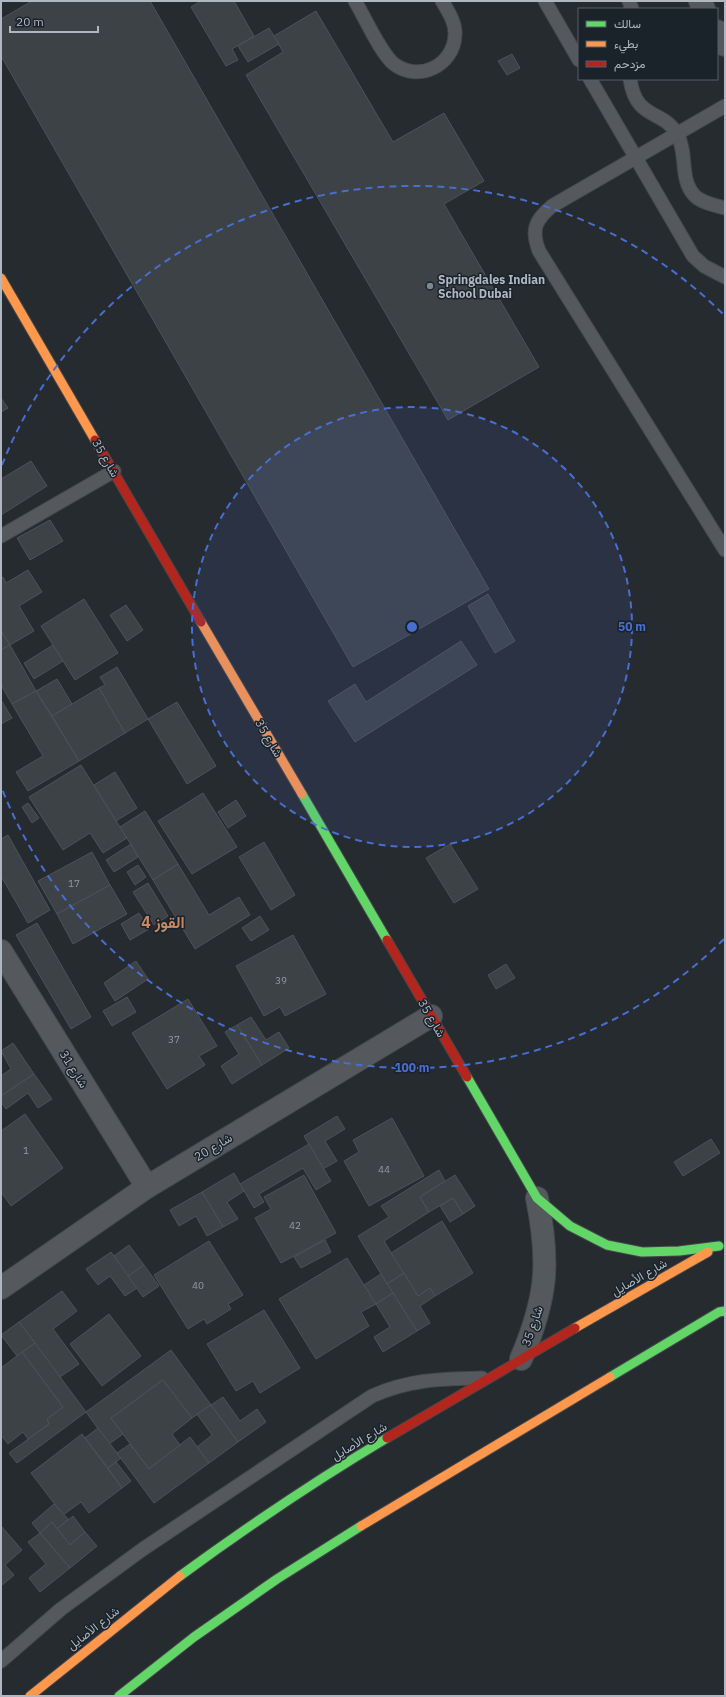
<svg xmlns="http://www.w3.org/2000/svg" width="726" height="1697" viewBox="0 0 726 1697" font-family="'IBM Plex Sans',Vazirmatn,sans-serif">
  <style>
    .building { fill: #3d4247; stroke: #4d5258 }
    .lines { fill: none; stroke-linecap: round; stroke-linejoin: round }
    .lane-casing { stroke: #44474b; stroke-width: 15 }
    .street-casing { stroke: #44474b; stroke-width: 24 }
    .fast-casing { stroke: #44474b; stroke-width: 11 }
    .slow-casing { stroke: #44474b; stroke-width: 11 }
    .jam-casing { stroke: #44474b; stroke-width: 11 }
    .lane { stroke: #55595e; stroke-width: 13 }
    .street { stroke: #55595e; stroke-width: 22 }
    .fast { stroke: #63d668; stroke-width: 9 }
    .slow { stroke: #ff974d; stroke-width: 9 }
    .jam { stroke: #b3261e; stroke-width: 9 }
    .ring { fill: none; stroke: #486ed1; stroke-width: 2; stroke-dasharray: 7 5 }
    .poi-dot { fill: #7e868f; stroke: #1a222a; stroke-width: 1.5 }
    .labels { text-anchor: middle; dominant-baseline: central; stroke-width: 3; stroke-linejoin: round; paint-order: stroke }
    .number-label { font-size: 10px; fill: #929aa3 }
    .poi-label { font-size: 12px; font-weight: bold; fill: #aeb7c2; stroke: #1a222a; text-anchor: start }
    .street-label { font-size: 12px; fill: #aeb7c2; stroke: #1a222a }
    .district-label { font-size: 16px; font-weight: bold; fill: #ca8862; stroke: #1a222a }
    .centre { fill: #486ed1; stroke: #1a222a; stroke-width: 2 }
    .ring-label { font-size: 12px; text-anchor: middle; font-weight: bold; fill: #486ed1; stroke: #1a222a; stroke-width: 3; stroke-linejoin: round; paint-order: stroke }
  </style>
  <rect width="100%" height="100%" fill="#262b30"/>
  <g class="building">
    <path d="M32,1H150L489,589L353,667L1,56V19Z"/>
    <path d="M201,1H234L254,36L232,49L238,60L226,66L191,7Z"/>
    <path d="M316,11L393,142L444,113L484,181L444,204L539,367L448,420L246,75L283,52L274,36Z"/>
    <path d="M269,28L279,44L248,62L238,46Z"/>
    <path d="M512,54L520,68L507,75L498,61Z"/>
    <path d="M1,398L8,408L1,412Z"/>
    <path d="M31,461L47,486L1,515V479Z"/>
    <path d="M50,520L63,541L30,560L17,538Z"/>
    <path d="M28,570L42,592L19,606L34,631L10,645L1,631V578L3,577L6,583Z"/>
    <path d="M488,594L515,641L495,653L468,606Z"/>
    <path d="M84,599L118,653L75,680L41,626Z"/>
    <path d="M126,605L143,630L127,641L110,615Z"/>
    <path d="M1,631L10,645L1,650Z"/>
    <path d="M461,641L477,665L355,742L328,701L355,684L366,702Z"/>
    <path d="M10,645L36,691L12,704L1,685V650Z"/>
    <path d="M53,645L63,661L34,679L24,663Z"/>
    <path d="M117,667L148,719L125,733L99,688L105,685L100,677Z"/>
    <path d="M57,679L72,704L52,716L36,691Z"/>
    <path d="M99,688L125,733L79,761L52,716Z"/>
    <path d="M36,691L79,761L28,791L16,772L43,756L12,704Z"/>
    <path d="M1,700L12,718L1,724Z"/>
    <path d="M177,702L216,766L187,784L148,719Z"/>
    <path d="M81,765L127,838L103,853L90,833L63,850L29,797Z"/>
    <path d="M115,772L137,808L116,821L94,785Z"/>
    <path d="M203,793L237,847L192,874L158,821Z"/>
    <path d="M236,800L246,816L228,828L218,812Z"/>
    <path d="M28,803L39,818L32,823L22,807Z"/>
    <path d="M145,811L178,864L153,880L120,827Z"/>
    <path d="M8,835L50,910L28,923L1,876V839Z"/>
    <path d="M264,842L295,895L271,910L239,857Z"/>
    <path d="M131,844L138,857L114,872L106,860Z"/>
    <path d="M450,844L478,889L454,903L426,858Z"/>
    <path d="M92,852L110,885L57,914L38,881Z"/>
    <path d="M178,864L209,915L239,897L250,915L195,949L153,880Z"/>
    <path d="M138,865L146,877L135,885L127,872Z"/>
    <path d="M148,883L168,916L154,925L133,892Z"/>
    <path d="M110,885L127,914L73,944L57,914Z"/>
    <path d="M139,913L149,929L130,940L121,924Z"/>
    <path d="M260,916L269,930L251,941L242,928Z"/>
    <path d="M37,923L91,1017L71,1029L16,935Z"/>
    <path d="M293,935L326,994L285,1016L280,1007L264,1016L236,966Z"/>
    <path d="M136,961L148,979L115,1001L104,983Z"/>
    <path d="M506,964L515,978L496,989L488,975Z"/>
    <path d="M127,997L136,1012L112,1026L103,1011Z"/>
    <path d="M188,999L217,1046L199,1056L205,1065L167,1089L132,1033Z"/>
    <path d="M251,1017L266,1040L279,1032L289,1048L262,1065L237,1025Z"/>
    <path d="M237,1025L262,1065L232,1084L221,1066L239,1054L225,1032Z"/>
    <path d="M13,1043L34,1074L1,1096V1076L11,1069L1,1051Z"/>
    <path d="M34,1074L52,1099L38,1108L28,1093L6,1109L1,1102V1096Z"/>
    <path d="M25,1114L63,1168L11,1206L1,1192V1131Z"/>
    <path d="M337,1116L345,1129L325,1141L337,1161L323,1169L304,1136Z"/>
    <path d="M392,1118L424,1176L369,1206L344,1161L359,1152L353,1140Z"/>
    <path d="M711,1139L720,1153L683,1176L674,1162Z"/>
    <path d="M309,1144L331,1181L316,1190L303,1168L259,1194L264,1202L254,1208L240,1184Z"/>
    <path d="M439,1170L445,1181L420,1197L429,1212L384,1241L404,1273L387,1284L358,1236L389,1217L381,1206Z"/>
    <path d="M234,1173L244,1191L227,1202L238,1219L223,1227L202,1192Z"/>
    <path d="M304,1175L336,1233L281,1263L255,1218L271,1209L264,1197Z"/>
    <path d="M455,1175L475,1206L463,1214L453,1198L429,1212L420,1197Z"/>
    <path d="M202,1192L223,1227L207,1236L196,1216L179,1226L170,1210Z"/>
    <path d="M453,1198L463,1214L450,1222L440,1206Z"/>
    <path d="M442,1221L473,1273L435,1296L430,1288L418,1296L391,1253Z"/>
    <path d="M325,1240L331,1252L301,1268L294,1257Z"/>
    <path d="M209,1241L243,1295L228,1304L231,1309L207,1324L204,1319L188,1329L154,1275Z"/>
    <path d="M129,1245L144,1265L128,1276L114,1256Z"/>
    <path d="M111,1252L137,1288L125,1296L110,1276L98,1285L86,1269Z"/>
    <path d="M347,1258L376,1304L361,1312L369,1326L316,1359L279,1299Z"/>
    <path d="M144,1265L159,1286L143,1297L128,1276Z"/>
    <path d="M404,1273L418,1296L430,1288L435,1296L420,1306L430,1323L417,1331L387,1284Z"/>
    <path d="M381,1274L393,1293L376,1304L364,1285Z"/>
    <path d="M62,1291L77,1311L53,1329L79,1364L60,1377L19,1322Z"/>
    <path d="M393,1293L417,1331L383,1352L374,1337L390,1327L376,1304Z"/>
    <path d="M264,1310L300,1368L260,1393L253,1381L236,1391L207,1344Z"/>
    <path d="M109,1314L141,1356L102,1386L70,1344Z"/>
    <path d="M19,1322L35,1343L17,1356L1,1335Z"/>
    <path d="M35,1343L86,1412L17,1463L9,1453L49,1424L47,1419L63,1407L22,1352Z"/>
    <path d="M171,1350L211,1405L192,1418L163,1380L111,1418L123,1434L109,1444L86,1412Z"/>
    <path d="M22,1352L63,1407L47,1419L49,1424L28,1439L23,1432L8,1444L1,1435V1368Z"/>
    <path d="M163,1380L192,1418L172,1434L180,1445L149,1469L111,1418Z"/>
    <path d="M223,1397L240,1421L257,1409L266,1422L238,1442L211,1405Z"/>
    <path d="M211,1405L238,1442L209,1463L197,1447L212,1435L197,1414Z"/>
    <path d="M98,1428L121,1458L108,1468L85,1438Z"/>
    <path d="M82,1434L122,1488L89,1513L81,1502L63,1515L31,1473Z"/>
    <path d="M190,1437L209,1463L154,1503L117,1453L130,1444L149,1469Z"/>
    <path d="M116,1462L131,1481L122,1488L108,1468Z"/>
    <path d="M54,1504L68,1519L57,1529L52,1522L40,1533L32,1523Z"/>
    <path d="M73,1516L85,1532L70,1545L57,1529Z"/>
    <path d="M52,1522L70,1545L85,1532L97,1546L70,1568L40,1533Z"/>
    <path d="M1,1526L22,1550L5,1565L14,1575L1,1586Z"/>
    <path d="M40,1533L70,1568L40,1592L29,1578L46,1564L28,1542Z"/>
  </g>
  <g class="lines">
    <defs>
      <g id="lane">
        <path d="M355,1C364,16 381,54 394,64C419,83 454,65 455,35C456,23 448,11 442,1"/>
        <path d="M545,1L579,60"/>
        <path d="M629,1L632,9"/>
        <path d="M590,79L693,256L704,266L725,277"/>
        <path d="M630,79C636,121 663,109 677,134C688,153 679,178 694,195C701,203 715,205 725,208"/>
        <path d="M725,106L552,206C535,220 531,230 539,251L725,550"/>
        <path d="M1,536L114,471"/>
        <path d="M1,1661L61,1609L143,1549L372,1396C410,1379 441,1379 482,1378"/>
      </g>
      <g id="street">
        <path d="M700,1L704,9"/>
        <path d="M717,31L725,45"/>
        <path d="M1,951L147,1187"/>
        <path d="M1,1288L147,1187L431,1016"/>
        <path d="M521,1359C547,1298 550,1263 537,1198"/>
      </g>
      <g id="fast">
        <path d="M302,794L387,940"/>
        <path d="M467,1077L537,1198L570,1226L607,1245L642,1252L679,1251L719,1246"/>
        <path d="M610,1377L719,1312L725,1311"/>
        <path d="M180,1576C247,1527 315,1481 387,1438"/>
        <path d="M119,1696L194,1637L277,1579L361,1526"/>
      </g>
      <g id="slow">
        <path d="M1,278L95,440"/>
        <path d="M201,622L302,794"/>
        <path d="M575,1328L708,1252"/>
        <path d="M361,1526L610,1377"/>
        <path d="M30,1696L180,1576"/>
      </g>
      <g id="jam">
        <path d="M95,440L201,622"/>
        <path d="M387,940L467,1077"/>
        <path d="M387,1438L575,1328"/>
      </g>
    </defs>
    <use href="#lane" class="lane-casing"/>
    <use href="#street" class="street-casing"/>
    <use href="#fast" class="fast-casing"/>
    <use href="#slow" class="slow-casing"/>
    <use href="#jam" class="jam-casing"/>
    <use href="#lane" class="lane"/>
    <use href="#street" class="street"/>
    <use href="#fast" class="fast"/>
    <use href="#slow" class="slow"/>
    <use href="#jam" class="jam"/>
  </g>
  <circle cx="412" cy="627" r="220" fill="#486ed1" fill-opacity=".12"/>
  <g class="ring">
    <circle cx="412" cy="627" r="220"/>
    <path d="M724 939A441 441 0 0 1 2 789M2 465A441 441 0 0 1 724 315"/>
  </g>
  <circle class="poi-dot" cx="430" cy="286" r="4"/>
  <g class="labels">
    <g class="number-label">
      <text x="74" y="883">17</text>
      <text x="281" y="980">39</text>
      <text x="174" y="1039">37</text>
      <text x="26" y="1150">1</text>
      <text x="384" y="1169">44</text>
      <text x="295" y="1225">42</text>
      <text x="198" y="1285">40</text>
    </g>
    <g class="poi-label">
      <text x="438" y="279">Springdales Indian<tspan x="438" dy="14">School Dubai</tspan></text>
    </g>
    <g class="street-label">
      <text transform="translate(106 458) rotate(60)">شارع 35</text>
      <text transform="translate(269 738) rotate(60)">شارع 35</text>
      <text transform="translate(432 1018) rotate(60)">شارع 35</text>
      <text transform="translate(74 1069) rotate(58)">شارع 31</text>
      <text transform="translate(213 1147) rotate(-31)">شارع 20</text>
      <text transform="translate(639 1277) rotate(-30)">شارع الأصايل</text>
      <text transform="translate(532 1326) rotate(-71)">شارع 35</text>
      <text transform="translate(359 1441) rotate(-31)">شارع الأصايل</text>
      <text transform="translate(93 1628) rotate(-38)">شارع الأصايل</text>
    </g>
    <g class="district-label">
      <text x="163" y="922">القوز 4</text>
    </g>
  </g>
  <circle cx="412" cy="627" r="6" class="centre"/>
  <g class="ring-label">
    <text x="632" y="631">50 m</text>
    <text x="412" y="1072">100 m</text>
  </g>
  <rect width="726" height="1697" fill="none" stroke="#aeb7c2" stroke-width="4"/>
  <rect x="578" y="8" width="140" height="72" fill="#1a222a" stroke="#555e67"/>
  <rect x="586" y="21" width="20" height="6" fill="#63d668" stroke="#555e67"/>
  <text x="614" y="28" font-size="12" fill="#aeb7c2">سالك</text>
  <rect x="586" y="41" width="20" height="6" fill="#ff974d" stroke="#555e67"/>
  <text x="614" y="48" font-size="12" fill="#aeb7c2">بطيء</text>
  <rect x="586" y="61" width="20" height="6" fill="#b3261e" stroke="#555e67"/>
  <text x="614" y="68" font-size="12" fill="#aeb7c2">مزدحم</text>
  <path d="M10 26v6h88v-6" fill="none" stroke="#aeb7c2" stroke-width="2"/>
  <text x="16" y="26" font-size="12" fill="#aeb7c2" stroke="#1a222a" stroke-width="3" paint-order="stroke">20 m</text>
</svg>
